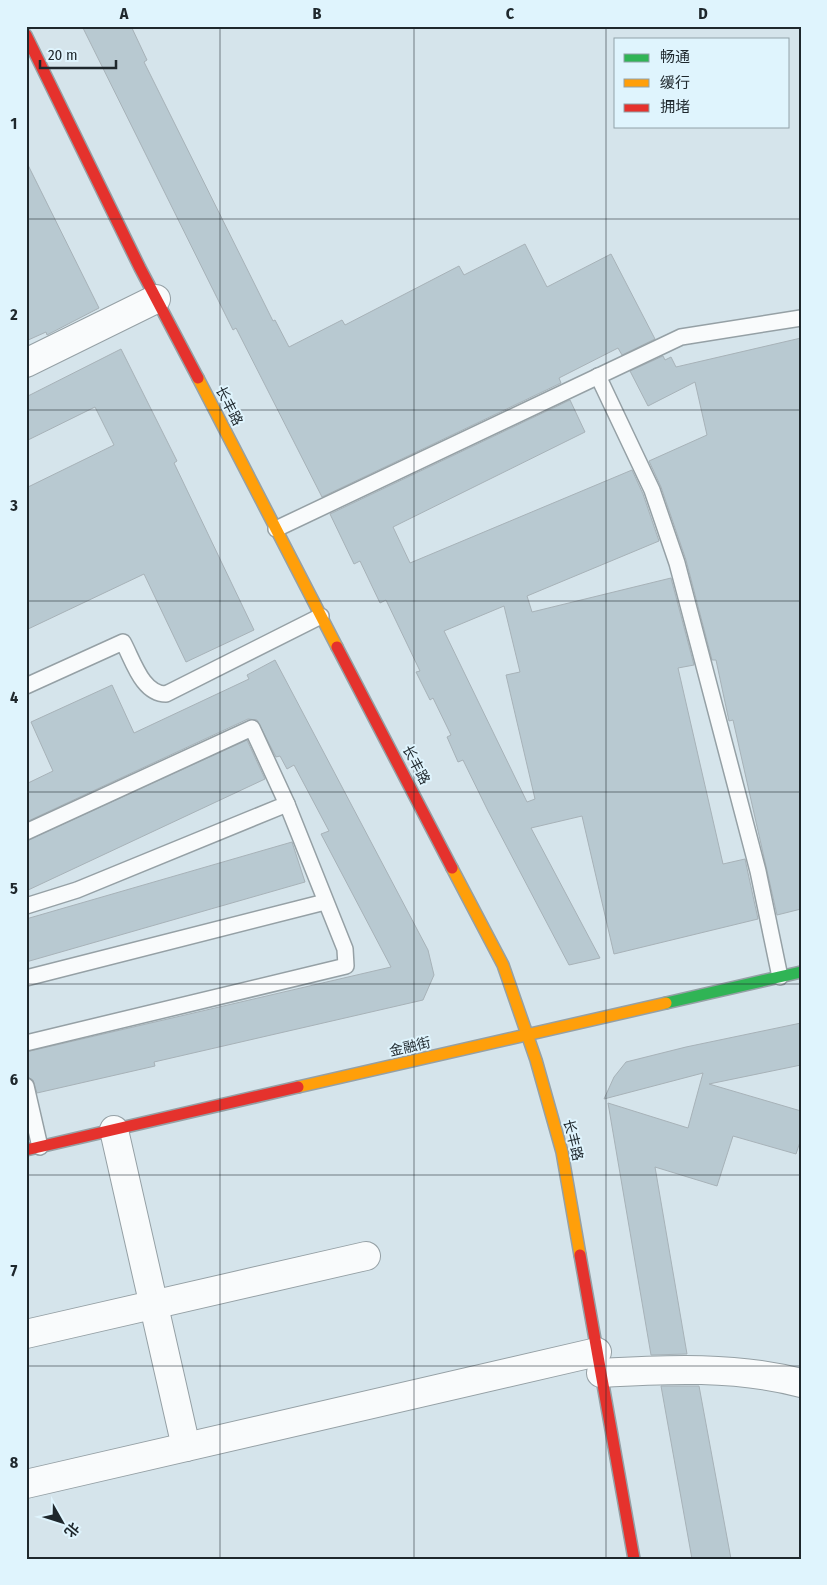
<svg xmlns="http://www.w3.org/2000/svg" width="827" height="1585" viewBox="0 0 827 1585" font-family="'Fira Sans Condensed','Noto Sans SC',sans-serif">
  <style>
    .building { fill: #b8c9d1; stroke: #a7b2b8; fill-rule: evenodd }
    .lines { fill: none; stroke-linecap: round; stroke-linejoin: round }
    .lane-casing { stroke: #95a0a5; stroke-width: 18 }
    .street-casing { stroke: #95a0a5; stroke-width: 30 }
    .fast-casing { stroke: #95a0a5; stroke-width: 14 }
    .slow-casing { stroke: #95a0a5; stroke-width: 14 }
    .jam-casing { stroke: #95a0a5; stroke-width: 14 }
    .lane { stroke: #f9fbfc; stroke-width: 15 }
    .street { stroke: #f9fbfc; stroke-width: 28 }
    .fast { stroke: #30b455; stroke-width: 11 }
    .slow { stroke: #ff9f0a; stroke-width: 11 }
    .jam { stroke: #e5322d; stroke-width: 11 }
    .grid { fill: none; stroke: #1e272c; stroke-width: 1; stroke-opacity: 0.55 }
    .labels { text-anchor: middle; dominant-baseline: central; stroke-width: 4; stroke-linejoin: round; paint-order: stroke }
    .street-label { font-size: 14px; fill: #1e272c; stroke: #dff4fd }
    .neatline { fill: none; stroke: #1e272c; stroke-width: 2 }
    .grid-label { font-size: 16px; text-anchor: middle; font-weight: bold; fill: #1e272c }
  </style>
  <rect width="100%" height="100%" fill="#d5e4eb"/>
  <g class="building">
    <path d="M82,26H131L147,60L144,62L273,321L275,320L289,347L342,320L345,325L459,266L464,275L525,244L547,287L611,254L655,339L622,355L618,348L559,378L561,383L322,497L236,328L233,330Z"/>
    <path d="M26,161L99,308L47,335L46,332L26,341Z"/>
    <path d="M801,338V909L777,915L733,720L729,721L716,660H712L686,560L661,487L649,461L707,435L695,382L648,406L630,371L663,356L665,360L671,357L676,367Z"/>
    <path d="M121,349L177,461L174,463L254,630L186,662L144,574L26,630V488L114,445L95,407L26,441V397Z"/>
    <path d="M570,400L585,432L393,527L410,563L632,470L643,494L659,541L527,596L532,612L671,578L694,665L678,668L723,864L745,859L758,919L614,954L582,816L531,828L600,958L569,965L488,811L463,760L458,762L447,737L451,735L433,698L430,700L416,672L420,671L386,600L380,603L360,561L354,564L330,514ZM504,606L520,672L506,675L535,799L527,802L444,631Z"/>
    <path d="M275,660L428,950L434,975L423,1000L154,1062L155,1066L37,1093L33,1080L28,1077L26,1052L391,967L321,834L329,831L294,765L287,769L280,756L276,757L257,720L248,719L26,822V784L53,771L31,722L112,685L134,733L249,679L247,675Z"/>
    <path d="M247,740L265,779L26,891V841Z"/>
    <path d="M292,842L305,882L26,962V919Z"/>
    <path d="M801,1023V1065L709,1084L801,1111V1139L796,1154L733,1136L717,1186L655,1167L687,1354L651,1355L608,1103L688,1128L703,1073L604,1099L614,1077L626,1062L686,1047Z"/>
    <path d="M661,1386H699L731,1559H692Z"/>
  </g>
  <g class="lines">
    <defs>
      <g id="lane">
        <path d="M598,376L652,490L677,563L758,871L780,977"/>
        <path d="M276,529L681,337L801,318"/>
        <path d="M26,686L123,642C133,660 142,694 166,694L321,616"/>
        <path d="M26,832L252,728L287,804L77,890L26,906"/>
        <path d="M26,978L325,902"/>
        <path d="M26,1043L346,966L345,949L287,804"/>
        <path d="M26,1086L40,1147"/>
      </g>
      <g id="street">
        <path d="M26,363L156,299"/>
        <path d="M114,1130L186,1447"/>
        <path d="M26,1334L366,1256"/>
        <path d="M601,1373C667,1369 737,1366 801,1383"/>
        <path d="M26,1484L597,1352"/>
      </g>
      <path id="fast" d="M666,1003L801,972"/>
      <g id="slow">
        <path d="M198,378L337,647"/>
        <path d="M452,868L503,965L536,1060L562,1152L580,1255"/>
        <path d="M298,1087L666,1003"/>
      </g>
      <g id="jam">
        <path d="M26,35L140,268L198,378"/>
        <path d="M337,647L452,868"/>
        <path d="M26,1150L298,1087"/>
        <path d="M580,1255L634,1559"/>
      </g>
    </defs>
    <use href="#lane" class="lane-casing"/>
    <use href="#street" class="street-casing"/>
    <use href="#fast" class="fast-casing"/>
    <use href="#slow" class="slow-casing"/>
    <use href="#jam" class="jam-casing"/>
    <use href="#lane" class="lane"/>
    <use href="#street" class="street"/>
    <use href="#fast" class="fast"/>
    <use href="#slow" class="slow"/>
    <use href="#jam" class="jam"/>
  </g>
  <path class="grid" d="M220,26V1559M414,26V1559M606,26V1559M26,219H801M26,410H801M26,601H801M26,792H801M26,984H801M26,1175H801M26,1366H801"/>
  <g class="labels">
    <g class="street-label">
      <text transform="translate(229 406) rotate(63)">长丰路</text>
      <text transform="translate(416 765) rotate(62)">长丰路</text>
      <text transform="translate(410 1047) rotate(-13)">金融街</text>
      <text transform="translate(573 1140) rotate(76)">长丰路</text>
    </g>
  </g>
  <rect width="827" height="1585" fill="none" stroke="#dff4fd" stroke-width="55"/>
  <rect x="614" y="38" width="175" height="90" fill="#dff4fd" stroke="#92a2a9"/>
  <rect x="624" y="54" width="25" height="8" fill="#30b455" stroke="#92a2a9"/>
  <text x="660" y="62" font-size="15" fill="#1e272c">畅通</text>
  <rect x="624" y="79" width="25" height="8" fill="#ff9f0a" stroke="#92a2a9"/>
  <text x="660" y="88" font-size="15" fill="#1e272c">缓行</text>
  <rect x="624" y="104" width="25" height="8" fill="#e5322d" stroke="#92a2a9"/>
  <text x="660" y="112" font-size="15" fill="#1e272c">拥堵</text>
  <g transform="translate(62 1522) rotate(129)" stroke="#dff4fd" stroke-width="4" paint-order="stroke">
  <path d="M0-4L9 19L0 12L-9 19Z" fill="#1e272c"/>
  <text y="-8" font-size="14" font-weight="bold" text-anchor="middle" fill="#1e272c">北</text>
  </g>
  <path d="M40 60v8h76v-8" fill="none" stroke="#1e272c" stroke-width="2.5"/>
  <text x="48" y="60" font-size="15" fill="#1e272c" stroke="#dff4fd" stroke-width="4" paint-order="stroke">20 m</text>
  <rect x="28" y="28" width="772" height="1530" class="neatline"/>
  <g class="grid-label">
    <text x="124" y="19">A</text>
    <text x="317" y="19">B</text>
    <text x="510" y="19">C</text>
    <text x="703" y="19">D</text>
    <text x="14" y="129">1</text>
    <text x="14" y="320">2</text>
    <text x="14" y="511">3</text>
    <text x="14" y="703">4</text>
    <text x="14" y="894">5</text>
    <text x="14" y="1085">6</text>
    <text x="14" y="1276">7</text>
    <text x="14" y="1468">8</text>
  </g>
</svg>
